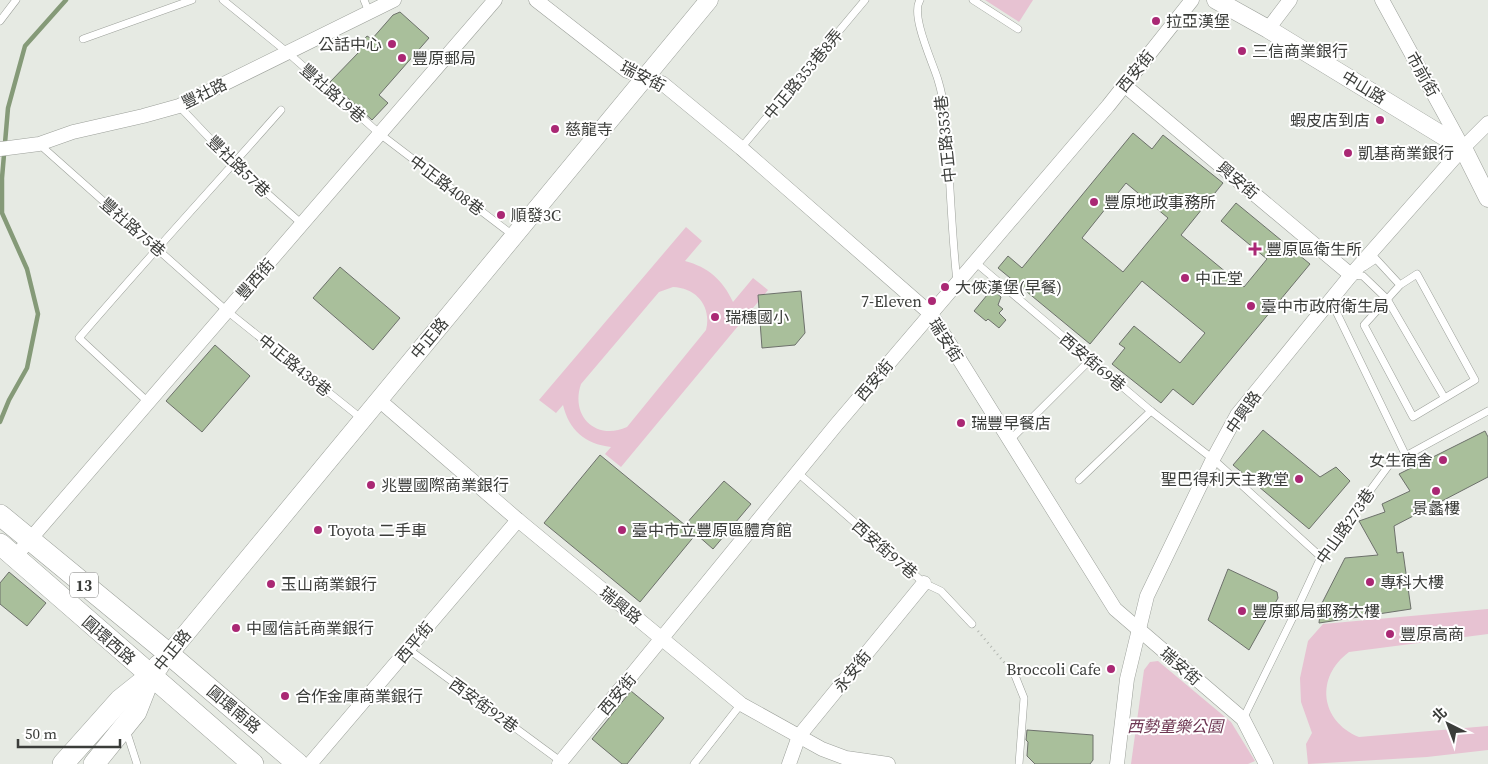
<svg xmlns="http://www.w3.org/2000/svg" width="1488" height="764" viewBox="0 0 1488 764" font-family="'Source Serif 4','Noto Sans TC',serif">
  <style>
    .green { fill: #e7c2d2; fill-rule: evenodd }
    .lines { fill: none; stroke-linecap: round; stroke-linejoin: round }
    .stream { stroke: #859a78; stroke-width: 4.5 }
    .building { fill: #a9bf9b; stroke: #6d716b; fill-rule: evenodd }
    .service-casing { stroke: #9ca09a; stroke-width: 8 }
    .minor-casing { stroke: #9ca09a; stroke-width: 15 }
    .tertiary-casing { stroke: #9ca09a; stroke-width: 19 }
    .primary-casing { stroke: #9ca09a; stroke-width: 22 }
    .path { stroke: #b2b6b0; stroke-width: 2.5; stroke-dasharray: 1 4; stroke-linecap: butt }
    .service { stroke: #fff; stroke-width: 7 }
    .minor { stroke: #fff; stroke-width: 14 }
    .tertiary { stroke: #fff; stroke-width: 18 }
    .primary { stroke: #fff; stroke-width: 21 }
    .poi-dot { fill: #aa2874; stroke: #fff; stroke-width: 2 }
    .labels { text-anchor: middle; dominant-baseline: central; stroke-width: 4; stroke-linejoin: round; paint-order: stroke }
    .shield { fill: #fff; stroke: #767775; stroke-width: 1 }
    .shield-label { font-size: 15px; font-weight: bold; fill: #3b3d3a }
    .poi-label { font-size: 16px; fill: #3b3d3a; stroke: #fff; text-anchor: start }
    .street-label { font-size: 16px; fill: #3b3d3a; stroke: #fff }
    .park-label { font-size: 16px; font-style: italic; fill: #6d3652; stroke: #fff }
  </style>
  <rect width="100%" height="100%" fill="#e6eae3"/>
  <g class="green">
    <path d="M985,0H1033L1019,22Z"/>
    <path d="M686,227L702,241L685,261C708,267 723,280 733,302L753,278L768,290L621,467L605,454L611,447C585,444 569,430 563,405L556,413L539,400ZM673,287C697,288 712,307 706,330L627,427C596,441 570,416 581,384L659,292Z"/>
    <path d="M1488,609V634L1349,652C1315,677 1320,721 1359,737L1488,726V750L1427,757L1308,764L1306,744L1312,733L1301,702L1300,678L1308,641L1323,624Z"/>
    <path d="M1158,661L1231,722L1255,761L1248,764H1131L1144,670L1150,662Z"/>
  </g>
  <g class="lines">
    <path class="stream" d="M0,422L9,400L27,368L38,314L27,269L2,213V178L8,108L25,46L66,0"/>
  </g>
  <g class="building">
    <path d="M400,12L429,38L379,95L388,103L372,120L330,82L359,52L356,49L367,36L372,39L393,15Z"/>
    <path d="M1133,133L1152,149L1163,135L1223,183L1181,235L1244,287L1267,259L1221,221L1236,203L1310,264L1193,405L1173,389L1161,403L1112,364L1125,348L1119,344L1134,326L1180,363L1205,333L1142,281L1090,344L998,268L1008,256L1022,268ZM1126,183L1168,218L1123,272L1082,238Z"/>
    <path d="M340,267L400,318L373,350L313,298Z"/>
    <path d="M992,289L1001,297L998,305L1003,309L999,313L1006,320L999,328L988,319L986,321L974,311Z"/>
    <path d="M801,291L805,333L795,345L762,348L758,295Z"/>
    <path d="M215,345L250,376L202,432L166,401Z"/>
    <path d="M1263,430L1320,477L1336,467L1350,481L1309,529L1233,465Z"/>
    <path d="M1485,431L1488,437V477L1394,526L1397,553L1403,552L1411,609L1319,623L1321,605L1345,558L1378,555L1359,521L1385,512L1382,504L1410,491L1399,474Z"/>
    <path d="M600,455L685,525L724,481L751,504L713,549L696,534L640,602L544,523Z"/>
    <path d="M1228,569L1277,592L1278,598L1249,650L1208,620Z"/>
    <path d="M9,572L46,603L27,626L0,604V583Z"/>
    <path d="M631,691L664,718L627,764H622L592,739Z"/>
    <path d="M1027,730L1093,735V760L1090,764H1035L1027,756L1028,742L1026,740Z"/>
  </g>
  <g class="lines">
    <defs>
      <g id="service">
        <path d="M223,0L287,52L380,134L514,236"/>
        <path d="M364,0L369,12"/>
        <path d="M920,0C910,15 933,63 938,80C947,109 947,141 949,171C951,208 953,245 957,282"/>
        <path d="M973,0L1018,29"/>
        <path d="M0,21L16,0"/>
        <path d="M83,39L192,0"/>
        <path d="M179,106L234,164L302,224"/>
        <path d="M39,144L227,311L362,419"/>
        <path d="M741,148L865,0"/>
        <path d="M975,262L1151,411L1213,459L1321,557"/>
        <path d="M1364,267L1376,259L1400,285L1417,274L1475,380L1413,417L1364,325L1400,285"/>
        <path d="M1352,275L1363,276L1387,299L1444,397"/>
        <path d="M1331,301L1406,456"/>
        <path d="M148,402L79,338C145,261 214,186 281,110"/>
        <path d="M1009,441L1091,359"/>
        <path d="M798,473L924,583L941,591L972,624"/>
        <path d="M1079,480L1151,411"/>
        <path d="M408,649L563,763"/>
        <path d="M1014,673L1024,698L1019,764"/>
        <path d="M1243,719L1296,611L1321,557L1389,465L1488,411"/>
        <path d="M126,730L137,764"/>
        <path d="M694,764L741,704"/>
      </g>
      <g id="minor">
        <path d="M536,0L627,71L662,83L741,148L931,314L1115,609L1243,719L1266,764"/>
        <path d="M1382,0L1463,148"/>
        <path d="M1268,29L1290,0"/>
        <path d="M1124,85L1351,275"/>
        <path d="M0,149L39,144L73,132L143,116L179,106L394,0"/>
        <path d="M379,400L518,520L741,704L822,749L846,758L888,764"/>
        <path d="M14,558L495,0"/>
        <path d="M310,764L518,520"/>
        <path d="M559,764L836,425L1108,106L1192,0"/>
        <path d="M789,764L799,736L924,583"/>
        <path d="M1117,764L1127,679L1147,596L1213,459L1237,415L1351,275L1463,148L1488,123"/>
      </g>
      <g id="tertiary">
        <path d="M1216,0L1268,29L1463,148L1488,198"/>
        <path d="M169,654L709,0"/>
      </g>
      <g id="primary">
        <path d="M0,515L169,654L298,764"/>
        <path d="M0,544L253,764"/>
        <path d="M63,764L120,700L150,676L159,665"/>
        <path d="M94,764L136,712L149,679"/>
      </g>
    </defs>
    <use href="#service" class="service-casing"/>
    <use href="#minor" class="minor-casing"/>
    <use href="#tertiary" class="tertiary-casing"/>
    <use href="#primary" class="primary-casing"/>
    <path class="path" d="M978,631L1008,667"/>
    <use href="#service" class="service"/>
    <use href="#minor" class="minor"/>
    <use href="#tertiary" class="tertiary"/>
    <use href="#primary" class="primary"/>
  </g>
  <g class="poi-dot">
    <circle cx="1156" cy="21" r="5"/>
    <circle cx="392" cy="44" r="5"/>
    <circle cx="1242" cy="51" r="5"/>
    <circle cx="402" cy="58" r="5"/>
    <circle cx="1380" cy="120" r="5"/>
    <circle cx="555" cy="129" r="5"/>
    <circle cx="1348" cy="153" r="5"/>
    <circle cx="1094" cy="202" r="5"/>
    <circle cx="501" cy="215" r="5"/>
    <path d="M1252.5 241.5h5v5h5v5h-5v5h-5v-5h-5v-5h5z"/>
    <circle cx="1185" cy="278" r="5"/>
    <circle cx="945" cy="287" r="5"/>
    <circle cx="932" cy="301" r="5"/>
    <circle cx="1251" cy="306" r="5"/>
    <circle cx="715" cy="317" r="5"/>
    <circle cx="961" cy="423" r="5"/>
    <circle cx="1443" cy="460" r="5"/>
    <circle cx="1299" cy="479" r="5"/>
    <circle cx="371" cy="485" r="5"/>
    <circle cx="1436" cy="491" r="5"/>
    <circle cx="318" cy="530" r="5"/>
    <circle cx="622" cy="530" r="5"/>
    <circle cx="1370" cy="582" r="5"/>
    <circle cx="271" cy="584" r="5"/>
    <circle cx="1242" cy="611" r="5"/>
    <circle cx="236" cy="628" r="5"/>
    <circle cx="1390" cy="634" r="5"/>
    <circle cx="1111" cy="669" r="5"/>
    <circle cx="285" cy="696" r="5"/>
  </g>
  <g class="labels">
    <rect class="shield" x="70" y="572.5" width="28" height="25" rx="4"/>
    <g class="shield-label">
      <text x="84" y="585">13</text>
    </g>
    <g class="poi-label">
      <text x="1166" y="21">拉亞漢堡</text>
      <text x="382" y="44" text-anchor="end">公話中心</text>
      <text x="1252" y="51">三信商業銀行</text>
      <text x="412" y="58">豐原郵局</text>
      <text x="1370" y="120" text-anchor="end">蝦皮店到店</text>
      <text x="565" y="129">慈龍寺</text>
      <text x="1358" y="153">凱基商業銀行</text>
      <text x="1104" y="202">豐原地政事務所</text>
      <text x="511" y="215">順發3C</text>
      <text x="1266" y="249">豐原區衛生所</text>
      <text x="1195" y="278">中正堂</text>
      <text x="955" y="287">大俠漢堡(早餐)</text>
      <text x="922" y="301" text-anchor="end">7-Eleven</text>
      <text x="1261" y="306">臺中市政府衛生局</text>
      <text x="725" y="317">瑞穗國小</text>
      <text x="971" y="423">瑞豐早餐店</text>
      <text x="1433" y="460" text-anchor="end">女生宿舍</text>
      <text x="1289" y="479" text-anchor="end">聖巴得利天主教堂</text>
      <text x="381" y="485">兆豐國際商業銀行</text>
      <text x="1436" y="508" text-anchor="middle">景蠡樓</text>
      <text x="328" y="530">Toyota 二手車</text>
      <text x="632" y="530">臺中市立豐原區體育館</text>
      <text x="1380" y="582">專科大樓</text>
      <text x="281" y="584">玉山商業銀行</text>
      <text x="1252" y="611">豐原郵局郵務大樓</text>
      <text x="246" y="628">中國信託商業銀行</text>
      <text x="1400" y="634">豐原高商</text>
      <text x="1101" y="669" text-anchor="end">Broccoli Cafe</text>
      <text x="295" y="696">合作金庫商業銀行</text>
    </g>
    <g class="street-label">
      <text transform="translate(1135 71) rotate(-51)">西安街</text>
      <text transform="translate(803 74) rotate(-50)">中正路353巷8弄</text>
      <text transform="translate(1423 74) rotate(61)">市前街</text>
      <text transform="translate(643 76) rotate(27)">瑞安街</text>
      <text transform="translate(1364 87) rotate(31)">中山路</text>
      <text transform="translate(204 93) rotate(-26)">豐社路</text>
      <text transform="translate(333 93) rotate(41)">豐社路19巷</text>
      <text transform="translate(945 139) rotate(-96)">中正路353巷</text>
      <text transform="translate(239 166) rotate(44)">豐社路57巷</text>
      <text transform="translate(1238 180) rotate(40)">興安街</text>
      <text transform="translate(447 185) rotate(37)">中正路408巷</text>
      <text transform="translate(133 227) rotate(41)">豐社路75巷</text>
      <text transform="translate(255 279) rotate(-49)">豐西街</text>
      <text transform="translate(429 338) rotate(-50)">中正路</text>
      <text transform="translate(946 340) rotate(58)">瑞安街</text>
      <text transform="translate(1093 362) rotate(40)">西安街69巷</text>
      <text transform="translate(295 365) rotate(39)">中正路438巷</text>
      <text transform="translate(874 380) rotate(-50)">西安街</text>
      <text transform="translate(1243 412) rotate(-55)">中興路</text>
      <text transform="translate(1345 526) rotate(-55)">中山路273巷</text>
      <text transform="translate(885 549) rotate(41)">西安街97巷</text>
      <text transform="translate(621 605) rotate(39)">瑞興路</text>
      <text transform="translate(109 640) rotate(41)">圓環西路</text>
      <text transform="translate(414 642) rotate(-50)">西平街</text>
      <text transform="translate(172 650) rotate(-51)">中正路</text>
      <text transform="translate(1181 666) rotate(41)">瑞安街</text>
      <text transform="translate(852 671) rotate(-51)">永安街</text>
      <text transform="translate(617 694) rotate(-50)">西安街</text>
      <text transform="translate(484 705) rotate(36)">西安街92巷</text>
      <text transform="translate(234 709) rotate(40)">圓環南路</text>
    </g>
    <g class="park-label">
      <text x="1175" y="726">西勢童樂公園</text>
    </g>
  </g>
  <g transform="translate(1448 724) rotate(318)" stroke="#ffffff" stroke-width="4" paint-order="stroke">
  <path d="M0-4L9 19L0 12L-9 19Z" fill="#3b3d3a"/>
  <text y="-8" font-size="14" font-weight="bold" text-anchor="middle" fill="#3b3d3a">北</text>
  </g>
  <path d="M18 739v8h102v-8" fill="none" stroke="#3b3d3a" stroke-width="2.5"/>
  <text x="25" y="739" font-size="15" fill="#3b3d3a" stroke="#ffffff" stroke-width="4" paint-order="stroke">50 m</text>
</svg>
